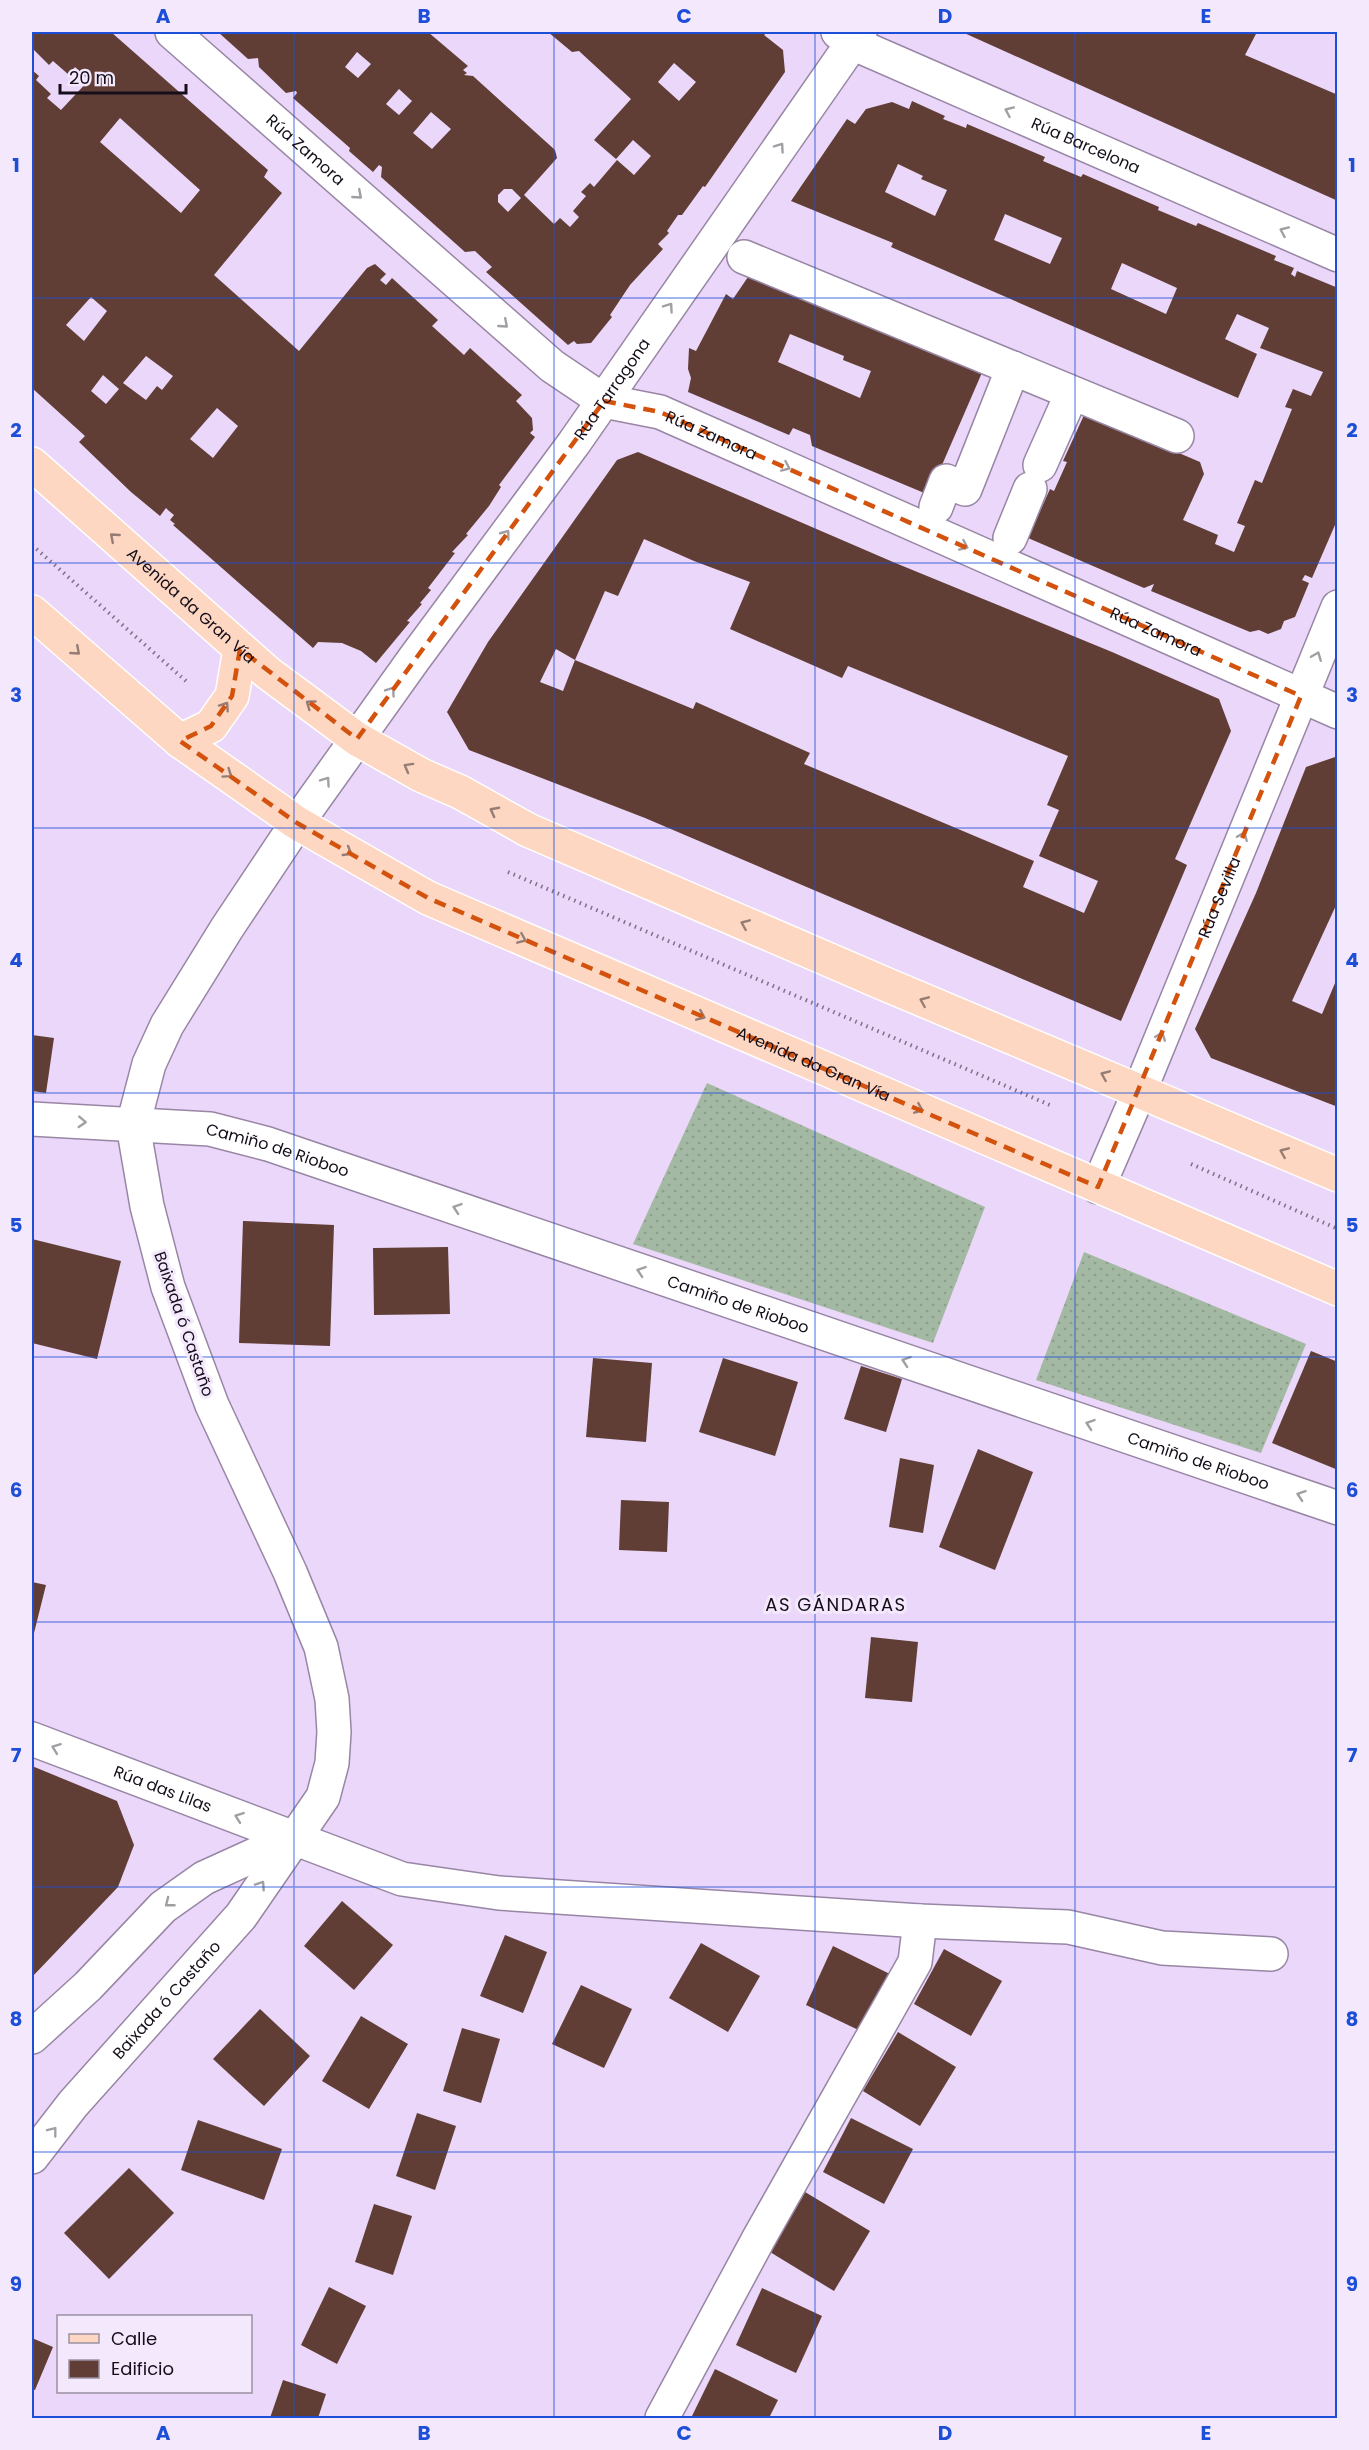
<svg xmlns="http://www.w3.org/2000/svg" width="1369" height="2450" viewBox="0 0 1369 2450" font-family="Poppins,sans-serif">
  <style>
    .grass { fill: url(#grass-dots) }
    .building { fill: #603e36; fill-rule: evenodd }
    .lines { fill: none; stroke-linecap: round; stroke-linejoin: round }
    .minor-casing { stroke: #9886a5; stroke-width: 36 }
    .major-casing { stroke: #fff; stroke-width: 36 }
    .path { stroke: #7f7188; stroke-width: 4; stroke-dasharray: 1.5 4.5; stroke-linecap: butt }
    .minor { stroke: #fff; stroke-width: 33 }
    .major { stroke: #fdd7c1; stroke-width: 33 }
    .oneway { stroke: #a19fa3 }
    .oneway2 { stroke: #957d76 }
    .marked { fill: none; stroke: #d3520d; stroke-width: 4.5; stroke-dasharray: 12 8; stroke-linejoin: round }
    .grid { fill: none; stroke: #1d4ed8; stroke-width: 1.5; stroke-opacity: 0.55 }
    .labels { text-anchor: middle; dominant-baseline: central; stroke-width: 6; stroke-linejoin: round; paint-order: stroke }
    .street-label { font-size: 16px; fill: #150e1a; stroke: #f4e8fd }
    .neighbourhood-label { font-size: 18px; letter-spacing: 1.5px; fill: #150e1a; stroke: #f4e8fd }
    .neatline { fill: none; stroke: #1d4ed8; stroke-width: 2 }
    .grid-label { font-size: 20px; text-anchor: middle; font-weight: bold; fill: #1d4ed8 }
  </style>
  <defs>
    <pattern id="grass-dots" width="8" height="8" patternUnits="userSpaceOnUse" patternTransform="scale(1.5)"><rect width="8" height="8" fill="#a4b9a3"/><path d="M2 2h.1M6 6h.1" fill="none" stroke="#8c9e8c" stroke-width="1.8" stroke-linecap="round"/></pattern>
  </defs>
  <rect width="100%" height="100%" fill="#ebd7f9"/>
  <g class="grass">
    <path d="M707,1083L985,1207L933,1343L633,1244Z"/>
    <path d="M1084,1252L1306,1344L1261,1453L1036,1380Z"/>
  </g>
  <g class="building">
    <path d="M32,32H111L268,170L264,177L282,193L214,275L299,351L367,268L375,264L386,274L380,280L386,285L392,278L438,320L432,326L464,355L470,348L522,395L516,401L532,418L533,430L530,433L535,437L499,485L501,487L489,506L466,534L468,535L452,552L455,553L428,588L431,590L420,603L422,604L407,621L410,622L376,663L361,651L342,643L318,642L313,648L173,525L175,524L170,520L174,515L169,511L166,508L160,516L131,492L79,442L85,436L32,388V70L39,76L36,80L51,94L47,98L61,110L89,80L75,67L69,75L53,61L49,65L33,49L32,51ZM120,118L200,190L181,213L100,142ZM91,297L107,311L84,341L66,325ZM146,356L173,376L162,390L157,386L146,400L123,383ZM103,375L119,389L106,404L91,391ZM217,408L238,426L213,458L190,439Z"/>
    <path d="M218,32H428L468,66L463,70L467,73L464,75L473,76L555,150L557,158L524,195L554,224L560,218L570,227L579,217L573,211L586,196L581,192L590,183L594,187L617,160L634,175L651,156L633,140L616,159L594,140L631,99L579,51L572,52L548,32H768L764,35L783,50L785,72L705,187L703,186L682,215H678L667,231L669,233L658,244L663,249L630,285L610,315L612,317L591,343L577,344L574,341L568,345L486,272L492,267L475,251L465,252L381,177L382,167L379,165L373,172L349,151L350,148L293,98L297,93L296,91L286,93L259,67L258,58L248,59ZM357,52L371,64L358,78L345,67ZM674,63L696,82L679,101L658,82ZM399,89L412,101L399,115L386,104ZM431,112L451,129L432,149L413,133ZM504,189H512L521,198L508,212L498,202V195Z"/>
    <path d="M962,32H1257L1245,55L1338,95V201Z"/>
    <path d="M912,101L945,116L943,119L966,128L967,124L1045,157L1043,161L1081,177L1083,174L1159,207L1158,210L1196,226L1198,223L1276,256L1274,260L1294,268L1291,274L1295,277L1297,271L1338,288V518L1312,578L1305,575L1302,580L1309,583L1295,617L1284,621L1281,629L1268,634L1259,630L1250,632L1151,591L1154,584L1144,588L1028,538L1050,489L1054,491L1067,462L1063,461L1085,413L1200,462L1204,474L1183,520L1218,535L1215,544L1234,552L1245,526L1237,523L1255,480L1262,483L1292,409L1285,407L1293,389L1311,396L1323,372L1260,348L1269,328L1237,314L1225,339L1257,354L1238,398L891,247L893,243L791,201L847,119L855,124L866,109L892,102L909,109ZM898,164L923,176L921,179L947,190L935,216L885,192ZM1005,214L1062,238L1050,264L994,240ZM1122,263L1177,288L1166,314L1111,289Z"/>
    <path d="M758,273L856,313L858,323L868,319L984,368L929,495L812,446L810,435L793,428L789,435L688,392L691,378L688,369L689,348L696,351L726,294L733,299L748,277L755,280ZM790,334L844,356L843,360L871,371L860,398L778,362Z"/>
    <path d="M638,452L893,562L1112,652L1219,699L1231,731L1175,859L1187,865L1121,1021L645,818L469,750L447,712L488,642L617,460ZM644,539L694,561L750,582L730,629L842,678L848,666L1068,756L1047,805L1059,810L1039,856L1098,881L1084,913L1023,887L1034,861L804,764L810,753L696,702L693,709L575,660L563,691L540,682L556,649L575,660L605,591L618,596Z"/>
    <path d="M1338,756V901L1292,1001L1322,1014L1338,976V1107L1211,1058L1195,1029L1256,893L1306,767Z"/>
    <path d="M32,1035L54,1038L46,1093L32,1091Z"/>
    <path d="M243,1221L334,1225L330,1346L239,1343Z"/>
    <path d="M32,1239L121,1261L97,1359L32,1343Z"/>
    <path d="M448,1247L450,1314L374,1315L373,1248Z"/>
    <path d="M1311,1351L1338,1362V1470L1272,1443Z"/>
    <path d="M593,1358L652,1363L646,1442L586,1437Z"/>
    <path d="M723,1358L798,1382L775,1456L699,1432Z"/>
    <path d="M861,1366L902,1379L886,1432L844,1419Z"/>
    <path d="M978,1449L1033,1472L995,1570L939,1547Z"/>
    <path d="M900,1458L934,1465L923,1533L889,1527Z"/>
    <path d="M621,1500L669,1502L667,1552L619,1550Z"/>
    <path d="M32,1582L46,1585L32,1641Z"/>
    <path d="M871,1637L918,1642L912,1702L865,1698Z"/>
    <path d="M32,1766L117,1801L134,1845L118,1887L32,1977Z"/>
    <path d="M342,1901L393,1945L354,1990L304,1946Z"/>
    <path d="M505,1935L547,1952L523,2013L480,1996Z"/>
    <path d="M701,1943L760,1976L728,2032L669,1998Z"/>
    <path d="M833,1946L896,1977L869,2035L806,2005Z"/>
    <path d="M944,1949L1002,1981L971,2036L914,2004Z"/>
    <path d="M581,1985L632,2009L604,2068L552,2044Z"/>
    <path d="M260,2009L310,2056L264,2106L213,2059Z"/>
    <path d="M361,2016L408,2044L369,2109L322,2081Z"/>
    <path d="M462,2028L500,2039L481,2103L443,2091Z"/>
    <path d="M898,2032L956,2067L920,2126L863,2091Z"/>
    <path d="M417,2113L456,2126L435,2190L396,2176Z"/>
    <path d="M851,2118L913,2149L884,2204L823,2172Z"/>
    <path d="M198,2120L282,2149L264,2200L181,2170Z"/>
    <path d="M129,2168L174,2213L109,2279L64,2233Z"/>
    <path d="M805,2192L870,2231L834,2291L770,2252Z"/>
    <path d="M374,2204L412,2216L393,2275L355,2262Z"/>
    <path d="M329,2287L366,2306L337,2364L301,2345Z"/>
    <path d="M762,2288L822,2316L796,2373L736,2345Z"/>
    <path d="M32,2338L53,2347L35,2390L32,2389Z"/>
    <path d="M715,2369L778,2400L769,2418H691Z"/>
    <path d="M283,2380L326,2394L318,2418H270Z"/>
  </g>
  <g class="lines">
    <defs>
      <g id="minor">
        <path id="s1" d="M172,32L552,366L604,401L660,412L1338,712"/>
        <path id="s2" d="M838,32L852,43L1338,255"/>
        <path d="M744,257L1177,436"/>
        <path d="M1040,465L1072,393"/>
        <path d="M936,507L946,481L965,489L1013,368"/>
        <path d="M1010,538L1030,489"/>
        <path id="s3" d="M32,1119L210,1129L268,1144L1338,1508"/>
        <path id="s4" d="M1098,1187L1140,1090L1338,607"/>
        <path id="s5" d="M32,1739L402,1879L499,1893L920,1921L1068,1927L1162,1948L1271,1954"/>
        <path d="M32,2037L88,1986L163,1907L204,1878L294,1837"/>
        <path id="s6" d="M32,2157L73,2104L241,1916L323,1797L332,1763L334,1732L332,1699L321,1647L290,1572L212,1405L168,1287L147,1206L133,1125L149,1064L167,1025L227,928L297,823L414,659L574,443L860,32"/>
        <path d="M662,2418L759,2238L915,1962L920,1921"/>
      </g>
      <g id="major">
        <path id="s7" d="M32,464L268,673L357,739L421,775L460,792L528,830L885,984L1338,1175"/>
        <path id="s8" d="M32,612L180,741L297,823L428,898L1338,1289"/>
        <path d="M180,741L211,726L232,696L240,649"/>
      </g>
    </defs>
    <use href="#minor" class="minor-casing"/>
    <use href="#major" class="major-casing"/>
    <g class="path">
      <path d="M32,545L187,682"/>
      <path d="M508,872L1050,1105"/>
      <path d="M1191,1164L1338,1229"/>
    </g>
    <use href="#minor" class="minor"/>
    <use href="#major" class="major"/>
  </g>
  <defs><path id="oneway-chevron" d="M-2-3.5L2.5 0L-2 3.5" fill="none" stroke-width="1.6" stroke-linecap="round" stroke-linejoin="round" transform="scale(1.5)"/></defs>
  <g class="oneway">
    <use href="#oneway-chevron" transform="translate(1009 111) rotate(-156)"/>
    <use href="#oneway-chevron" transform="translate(780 147) rotate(-55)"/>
    <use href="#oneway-chevron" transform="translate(358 195) rotate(41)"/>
    <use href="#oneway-chevron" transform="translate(1284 231) rotate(-156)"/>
    <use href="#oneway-chevron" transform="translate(669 307) rotate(-55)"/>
    <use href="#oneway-chevron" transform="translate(504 324) rotate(41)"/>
    <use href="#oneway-chevron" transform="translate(786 467) rotate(24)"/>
    <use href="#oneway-chevron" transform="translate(506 534) rotate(-53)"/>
    <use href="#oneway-chevron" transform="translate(964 546) rotate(24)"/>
    <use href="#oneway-chevron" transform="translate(1317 656) rotate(-68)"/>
    <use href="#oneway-chevron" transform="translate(391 691) rotate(-55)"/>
    <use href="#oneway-chevron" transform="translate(326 781) rotate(-55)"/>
    <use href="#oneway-chevron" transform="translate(1243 836) rotate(-68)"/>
    <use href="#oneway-chevron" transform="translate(1161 1036) rotate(-69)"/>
    <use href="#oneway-chevron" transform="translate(82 1122) rotate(3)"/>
    <use href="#oneway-chevron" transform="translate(457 1208) rotate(-161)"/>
    <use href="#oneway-chevron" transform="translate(641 1271) rotate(-161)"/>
    <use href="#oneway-chevron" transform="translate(906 1361) rotate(-161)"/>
    <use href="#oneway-chevron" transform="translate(1090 1424) rotate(-161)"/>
    <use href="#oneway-chevron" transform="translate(1301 1495) rotate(-161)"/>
    <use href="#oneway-chevron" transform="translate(56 1748) rotate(-159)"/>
    <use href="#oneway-chevron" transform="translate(239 1817) rotate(-160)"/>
    <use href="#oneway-chevron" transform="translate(261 1885) rotate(-56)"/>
    <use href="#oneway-chevron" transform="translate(169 1903) rotate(142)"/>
    <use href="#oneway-chevron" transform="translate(53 2131) rotate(-52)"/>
  </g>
  <g class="oneway2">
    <use href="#oneway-chevron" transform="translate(114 537) rotate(-139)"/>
    <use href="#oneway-chevron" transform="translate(76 651) rotate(41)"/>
    <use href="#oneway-chevron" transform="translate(310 704) rotate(-144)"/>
    <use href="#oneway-chevron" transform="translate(225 706) rotate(-56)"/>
    <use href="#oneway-chevron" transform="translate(408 767) rotate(-151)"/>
    <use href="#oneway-chevron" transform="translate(228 774) rotate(35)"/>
    <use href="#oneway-chevron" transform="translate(494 811) rotate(-152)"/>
    <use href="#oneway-chevron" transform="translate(348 852) rotate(30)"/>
    <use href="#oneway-chevron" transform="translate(745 924) rotate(-157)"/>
    <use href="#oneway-chevron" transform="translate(522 939) rotate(23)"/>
    <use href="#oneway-chevron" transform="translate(924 1001) rotate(-157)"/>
    <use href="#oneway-chevron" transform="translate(701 1016) rotate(23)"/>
    <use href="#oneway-chevron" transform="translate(1105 1075) rotate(-157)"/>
    <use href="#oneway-chevron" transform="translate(919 1109) rotate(23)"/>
    <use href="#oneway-chevron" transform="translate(1284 1152) rotate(-157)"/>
  </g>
  <path class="marked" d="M604,401L660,412L1301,696L1098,1187L428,898L297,823L180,741L211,726L232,696L240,649L357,739Z"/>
  <path class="grid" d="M294,32V2418M554,32V2418M815,32V2418M1075,32V2418M32,298H1338M32,563H1338M32,828H1338M32,1093H1338M32,1357H1338M32,1622H1338M32,1887H1338M32,2152H1338"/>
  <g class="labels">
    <g class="street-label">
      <text stroke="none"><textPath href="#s2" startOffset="273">Rúa Barcelona</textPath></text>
      <text stroke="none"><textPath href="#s1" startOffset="178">Rúa Zamora</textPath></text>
      <text stroke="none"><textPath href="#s6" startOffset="2056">Rúa Tarragona</textPath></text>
      <text stroke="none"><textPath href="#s1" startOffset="682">Rúa Zamora</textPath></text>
      <text stroke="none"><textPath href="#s7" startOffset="213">Avenida da Gran Vía</textPath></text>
      <text stroke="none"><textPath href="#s1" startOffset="1168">Rúa Zamora</textPath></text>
      <text stroke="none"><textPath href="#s4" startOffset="314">Rúa Sevilla</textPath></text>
      <text stroke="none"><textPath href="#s8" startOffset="910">Avenida da Gran Vía</textPath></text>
      <text stroke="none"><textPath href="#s3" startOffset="249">Camiño de Rioboo</textPath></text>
      <text stroke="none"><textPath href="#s3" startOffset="735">Camiño de Rioboo</textPath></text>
      <text transform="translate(184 1324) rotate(71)">Baixada ó Castaño</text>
      <text stroke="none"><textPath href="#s3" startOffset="1221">Camiño de Rioboo</textPath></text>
      <text stroke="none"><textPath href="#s5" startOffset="140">Rúa das Lilas</textPath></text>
      <text stroke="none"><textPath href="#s6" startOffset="207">Baixada ó Castaño</textPath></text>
    </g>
    <g class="neighbourhood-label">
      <text x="836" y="1604">AS GÁNDARAS</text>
    </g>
  </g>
  <rect width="1369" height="2450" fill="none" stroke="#f4e8fd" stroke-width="66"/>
  <rect x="57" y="2315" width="195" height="78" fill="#f4e8fd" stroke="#9b91a2" stroke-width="1.5"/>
  <rect x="69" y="2334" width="30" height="9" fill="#fdd7c1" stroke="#9b91a2" stroke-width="1.5"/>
  <text x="111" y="2345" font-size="18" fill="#150e1a">Calle</text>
  <rect x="69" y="2360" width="30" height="18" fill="#603e36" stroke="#9b91a2" stroke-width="1.5"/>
  <text x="111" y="2375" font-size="18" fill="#150e1a">Edificio</text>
  <path d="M60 84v9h126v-9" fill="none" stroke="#150e1a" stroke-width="3"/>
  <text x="69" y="84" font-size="18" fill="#150e1a" stroke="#f4e8fd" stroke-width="4.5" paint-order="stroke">20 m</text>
  <rect x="33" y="33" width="1303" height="2384" class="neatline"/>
  <g class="grid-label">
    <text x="163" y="23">A</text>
    <text x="424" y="23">B</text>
    <text x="684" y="23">C</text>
    <text x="945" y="23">D</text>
    <text x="1206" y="23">E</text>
    <text x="16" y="172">1</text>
    <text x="1352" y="172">1</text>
    <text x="16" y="437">2</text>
    <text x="1352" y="437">2</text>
    <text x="16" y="702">3</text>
    <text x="1352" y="702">3</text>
    <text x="16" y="967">4</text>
    <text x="1352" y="967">4</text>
    <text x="16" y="1232">5</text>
    <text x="1352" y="1232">5</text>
    <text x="16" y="1497">6</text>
    <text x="1352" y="1497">6</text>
    <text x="16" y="1762">7</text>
    <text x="1352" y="1762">7</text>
    <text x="16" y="2026">8</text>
    <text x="1352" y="2026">8</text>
    <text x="16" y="2291">9</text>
    <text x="1352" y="2291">9</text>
    <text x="163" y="2440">A</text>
    <text x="424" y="2440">B</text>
    <text x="684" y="2440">C</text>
    <text x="945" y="2440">D</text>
    <text x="1206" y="2440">E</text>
  </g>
</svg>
